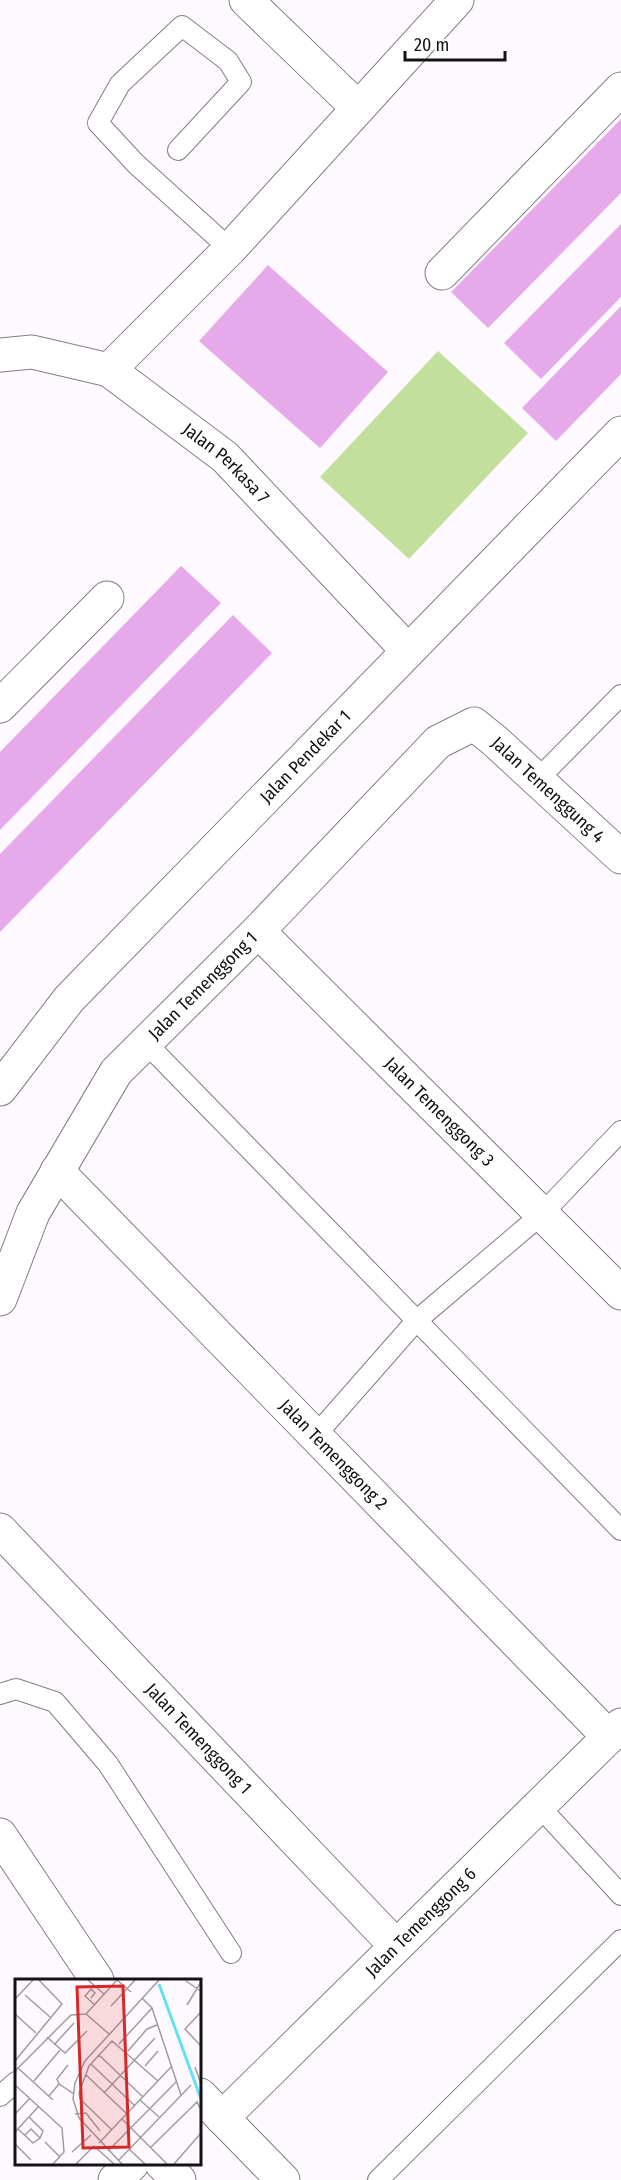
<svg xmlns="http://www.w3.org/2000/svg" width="621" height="2180" viewBox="0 0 621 2180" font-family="'Fira Sans Condensed',sans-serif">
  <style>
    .green { fill: #c3df9c }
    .building { fill: #e6aaeb }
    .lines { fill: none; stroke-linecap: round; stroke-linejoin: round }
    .service-casing { stroke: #837e83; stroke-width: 22 }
    .minor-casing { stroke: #837e83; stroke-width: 35 }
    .tertiary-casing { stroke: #837e83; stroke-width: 35 }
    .service { stroke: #fff; stroke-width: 20 }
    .minor { stroke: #fff; stroke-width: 33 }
    .tertiary { stroke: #fff; stroke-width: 33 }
    .labels { text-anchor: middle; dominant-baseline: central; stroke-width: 6; stroke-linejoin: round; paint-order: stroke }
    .street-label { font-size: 18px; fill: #141214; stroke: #fff }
    .inset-river { fill: none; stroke: #66e1ed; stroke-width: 3 }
    .inset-road { fill: none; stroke: #a09da0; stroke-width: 1.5 }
    .view { fill: #d62828; fill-opacity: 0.15; stroke: #d62828; stroke-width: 3 }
    .inset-edge { fill: none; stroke: #141214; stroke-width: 3 }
  </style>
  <rect width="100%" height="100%" fill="#fef9fe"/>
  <path class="green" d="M438,351L528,433L409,559L320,477Z"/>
  <g class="building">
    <path d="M621,119V193L488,328L451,292Z"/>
    <path d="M621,224V297L541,379L504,343Z"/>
    <path d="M268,265L388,372L320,448L199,341Z"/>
    <path d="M621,306V374L556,441L522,408Z"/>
    <path d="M181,566L221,603L0,830V752Z"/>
    <path d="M233,615L272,653L0,932V854Z"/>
  </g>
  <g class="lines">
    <defs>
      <g id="service">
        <path d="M178,150L241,82L228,61L182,26L120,84L98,123L136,164L230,249"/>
        <path d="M536,781L621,695"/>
        <path d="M146,1043L621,1530"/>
        <path d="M315,1436L416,1321L542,1214L621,1131"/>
        <path d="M0,1694L16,1689L55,1702L108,1764L231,1953"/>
        <path d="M539,1806L621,1895"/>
        <path d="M0,2096L16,2082"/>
        <path d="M378,2180L621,1940"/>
      </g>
      <g id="minor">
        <path d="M246,0L358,108"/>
        <path d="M442,273L621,89"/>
        <path id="s1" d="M0,355L32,352L109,370L225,457L408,651"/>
        <path d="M109,370L230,249L457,0"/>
        <path d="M0,706L107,598"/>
        <path id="s2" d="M258,931L621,1293"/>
        <path id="s3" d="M57,1171L609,1737"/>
        <path id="s4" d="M0,1299L33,1213L116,1072L258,931L438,742L474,724L495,741L621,857"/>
        <path id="s5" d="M0,1530L396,1946"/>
        <path id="s6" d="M222,2118L621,1725"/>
        <path d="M162,2164L179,2180"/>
        <path d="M115,2180L132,2164"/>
      </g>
      <g id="tertiary">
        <path id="s7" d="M0,1089L69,999L621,433"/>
        <path d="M0,1835L97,1980"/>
        <path d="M200,2095L283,2180"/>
      </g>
    </defs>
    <use href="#service" class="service-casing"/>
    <use href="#minor" class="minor-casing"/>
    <use href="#tertiary" class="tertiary-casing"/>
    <use href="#service" class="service"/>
    <use href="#minor" class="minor"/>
    <use href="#tertiary" class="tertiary"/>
  </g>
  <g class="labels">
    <g class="street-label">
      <text stroke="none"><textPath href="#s1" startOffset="261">Jalan Perkasa 7</textPath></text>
      <text stroke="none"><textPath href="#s7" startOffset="452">Jalan Pendekar 1</textPath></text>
      <text stroke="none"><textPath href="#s4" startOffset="856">Jalan Temenggung 4</textPath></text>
      <text stroke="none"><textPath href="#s4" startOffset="378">Jalan Temenggong 1</textPath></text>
      <text stroke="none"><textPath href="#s2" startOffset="256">Jalan Temenggong 3</textPath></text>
      <text stroke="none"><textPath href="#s3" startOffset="396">Jalan Temenggong 2</textPath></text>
      <text stroke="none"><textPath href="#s5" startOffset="288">Jalan Temenggong 1</textPath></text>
      <text stroke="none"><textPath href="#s6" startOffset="279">Jalan Temenggong 6</textPath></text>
    </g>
  </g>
  <g transform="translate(15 1979)">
    <rect width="186" height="186" fill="#fef9fe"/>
    <path class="inset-river" d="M144,5L186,120"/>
    <path class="inset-road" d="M73,1L89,15M102,1L116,13M171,2L186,12M10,16L35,38M76,19L80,14L76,10L70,17L80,26M127,19L137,29L166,116M0,20L18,1M172,26L186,3M96,27L120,1M186,33L170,50L186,67M0,35L21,54M71,35L102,1M32,58L50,74L72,52M104,65L137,29M39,66L59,44M113,72L132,50L142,46M84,76L128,118M0,82L47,25L24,1M76,85L120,127M130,87L143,72M180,88L186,105M3,89L38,121M0,92L56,36L71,35L94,55M70,95L112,135M19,102L45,71M44,105L42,100L53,86M0,106L47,149L49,173L38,185M89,114L140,59M34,117L44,105L59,115M125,121L144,138M0,135L15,119M60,135L71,134L85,152M107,140L152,185M3,150L18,164L25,159L28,152L14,138M97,151L65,120L64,114L74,87L97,62L143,102M0,153L24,127M10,156L16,150L25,159M30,163L45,178M84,164L157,87M0,165L16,181M135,169L182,123L186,131M114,170L130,185M93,172L162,102M57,173L76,156M103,182L176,106M61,185L79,167L99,185M107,185L64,139L58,120L60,104L70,82L144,1M159,185L186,154"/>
    <path class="view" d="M108,7L114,168L68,169L62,8Z"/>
    <rect width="186" height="186" class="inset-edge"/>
  </g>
  <path d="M405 51v9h100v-9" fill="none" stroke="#141214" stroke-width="3"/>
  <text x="414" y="51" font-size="18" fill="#141214" stroke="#ffffff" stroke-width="4.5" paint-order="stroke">20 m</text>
</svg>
